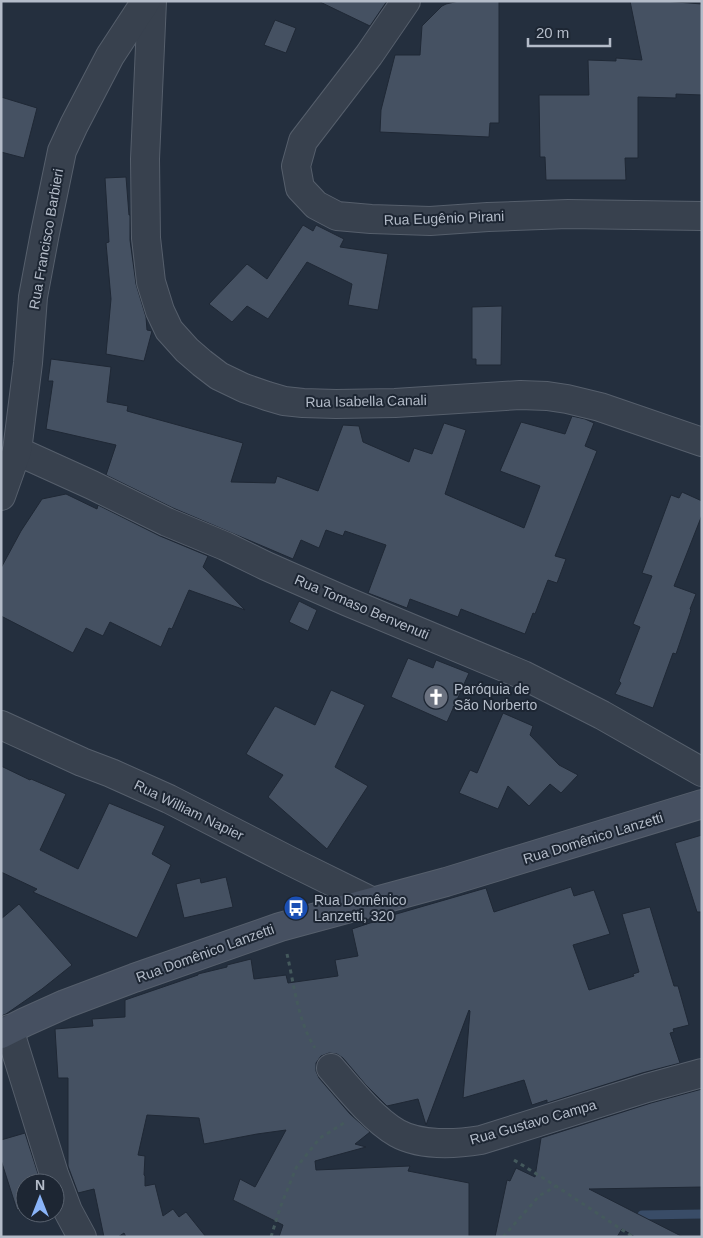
<svg xmlns="http://www.w3.org/2000/svg" width="703" height="1238" viewBox="0 0 703 1238" font-family="Arial,sans-serif">
  <style>
    .lines { fill: none; stroke-linecap: round; stroke-linejoin: round }
    .stream { stroke: #394c67; stroke-width: 9 }
    .building { fill: #455162; stroke: #1f2835 }
    .street-casing { stroke: #565f6c; stroke-width: 30 }
    .secondary-casing { stroke: #565f6c; stroke-width: 30 }
    .path { stroke: #44595c; stroke-width: 3; stroke-dasharray: 4 4; stroke-linecap: butt }
    .street { stroke: #38414e; stroke-width: 28 }
    .secondary { stroke: #465061; stroke-width: 28 }
    .labels { text-anchor: middle; dominant-baseline: central; stroke-width: 4; stroke-linejoin: round; paint-order: stroke }
    .street-label { font-size: 14px; fill: #b4bcc9; stroke: #1d2633 }
    .poi-label { font-size: 14px; fill: #b4bcc9; stroke: #1d2633; text-anchor: start }
  </style>
  <rect width="100%" height="100%" fill="#242f3e"/>
  <g class="lines">
    <path class="stream" d="M642,1215L702,1214"/>
  </g>
  <g class="building">
    <path d="M318,1H387L370,26Z"/>
    <path d="M459,1H499V123H490L489,137L380,132L381,110L395,55H420L422,26L442,6L446,4Z"/>
    <path d="M630,1H664L702,4V95L676,94V98L638,97V158H625L626,180H546L545,157H540L539,95H589L588,60L616,61V58L642,60Z"/>
    <path d="M275,20L296,28L286,53L264,45Z"/>
    <path d="M1,97L37,108L24,158L1,152Z"/>
    <path d="M126,177L129,215H130V240L136,284L146,317L147,330L152,331L144,361L106,354L111,299L106,243L109,242L105,178Z"/>
    <path d="M303,225L313,231L316,225L344,239L340,247L388,254L378,310L348,305L352,284L307,262L268,319L247,306L232,322L209,304L247,264L267,279Z"/>
    <path d="M502,306L501,365H476V359H472V307Z"/>
    <path d="M51,359L111,367L107,402L128,406L127,411L243,443L231,482L275,483L277,476L318,491L343,425L359,426L363,442L409,462L414,448L432,454L444,423L466,430L445,494L524,528L540,486L500,471L521,422L565,434L572,416L585,419L594,423L585,446L597,451L555,556L566,559L557,583L548,580L535,614L533,613L525,634L461,609L458,617L410,599L407,608L368,593L386,545L345,531L343,536L326,530L319,548L301,540L293,559L173,508L106,475L116,445L46,429L53,381H48Z"/>
    <path d="M682,492L702,501V515L674,586L696,594L690,609L691,610L676,654L673,653L653,708L615,694L621,683L619,681L640,627L633,624L652,576L642,573L671,495L679,498Z"/>
    <path d="M66,494L97,509L98,505L160,536L208,556L203,567L245,610L189,590L172,629L169,628L161,647L110,622L103,636L86,628L73,653L1,616V568L21,531L42,499Z"/>
    <path d="M299,601L317,610L308,631L289,622Z"/>
    <path d="M408,658L433,668L436,660L469,673L447,722L391,697Z"/>
    <path d="M331,690L365,705L335,767L368,786L327,849L268,797L283,775L246,754L275,706L315,725Z"/>
    <path d="M503,713L533,726L530,735L559,765L578,775L561,793L550,784L529,806L508,786L498,809L459,793L470,770L477,773Z"/>
    <path d="M1,766L30,780L31,779L66,794L40,850L78,869L109,803L165,826L152,854L171,865L137,938L33,892L37,889L1,872Z"/>
    <path d="M702,835V912H697L675,843Z"/>
    <path d="M226,877L233,907L184,918L176,884L200,878L201,883Z"/>
    <path d="M571,887L574,896L594,890L610,934L573,945L589,990L634,976L633,974L639,972L622,914L650,907L674,986H678L689,1025L673,1029L674,1032L670,1033L680,1063L642,1073L547,1103V1100L532,1105L524,1080L463,1098L470,1011L469,1010L426,1125L418,1099L387,1106L365,1084L343,1058L337,1054L329,1053L321,1056L316,1063V1071L319,1078L350,1114L370,1132L355,1144L366,1147L315,1161L316,1170L410,1166L408,1171L469,1183V1237H279L283,1225L233,1200L240,1179L255,1187L286,1130L257,1134L204,1144L199,1118L147,1115L138,1155L145,1156L144,1175L145,1176V1186L155,1184L163,1216L173,1209L179,1217L186,1212L206,1237H126L124,1233L118,1237H104L94,1189L78,1193L68,1166V1078H58L55,1029L93,1026L92,1019L125,1017V1000L198,975V974L227,967V965L251,959L254,979L286,975L288,983L338,976L335,960L358,956L352,929L370,923L386,919V917L486,888L494,912Z"/>
    <path d="M19,904L72,965L42,989L6,1014L1,1016V919Z"/>
    <path d="M702,1089V1187L589,1189L683,1237H635L622,1229L617,1237H495L507,1180L510,1181L516,1168L535,1177L541,1138L651,1103Z"/>
    <path d="M25,1133L41,1183H25V1208L17,1210L1,1160V1140Z"/>
  </g>
  <g class="lines">
    <defs>
      <g id="street">
        <path d="M152,1L145,159L146,238L151,282L160,311L169,330L187,350L202,363L219,376L244,388L267,396L284,401L303,403L336,404L395,403L520,395L547,396L567,399L600,407L702,442"/>
        <path d="M406,1L369,55L303,141L296,166L300,188L316,205L337,216L371,219L430,221L488,217L568,214L702,216"/>
        <path d="M17,451L92,485L167,522L225,546L266,566L348,602L523,675L602,715L702,772"/>
        <path d="M1,496L17,451L28,363L33,297L45,233L62,151L74,125L110,56L146,1"/>
        <path d="M1,725L82,762L111,773L169,799L290,861L373,902"/>
        <path d="M9,1029L54,1174L68,1211L82,1237"/>
        <path d="M331,1068C349,1089 373,1119 397,1133C420,1146 456,1144 481,1140L647,1088L702,1073"/>
      </g>
      <path id="secondary" d="M1,1034L25,1022L65,1004L134,978L280,927L446,882L702,804"/>
    </defs>
    <use href="#street" class="street-casing"/>
    <use href="#secondary" class="secondary-casing"/>
    <g class="path">
      <path d="M287,954C294,984 298,1022 315,1048"/>
      <path d="M514,1160L556,1186L633,1237"/>
      <path d="M271,1237L280,1208L296,1168L320,1138L344,1123"/>
      <path d="M503,1237L539,1196L556,1186"/>
    </g>
    <use href="#street" class="street"/>
    <use href="#secondary" class="secondary"/>
  </g>
  <defs>
    <symbol id="church-disc" viewBox="-11 -11 22 22"><circle r="9.5" fill="#6b7280" stroke="#1d2633"/><path d="M-1.2-6h2.4v3.5h3.3v2.4h-3.3V6h-2.4V-.1h-3.3v-2.4h3.3Z" fill="#fff"/></symbol>
    <symbol id="bus-disc" viewBox="-11 -11 22 22"><circle r="9.5" fill="#1a4fb4" stroke="#1d2633"/><path d="M-5-6H5V4H4V6H2V4H-2V6H-4V4H-5ZM-3.5-4V0h7V-4ZM-3.5 1.2v1.5H-2V1.2ZM2 1.2v1.5H3.5V1.2Z" fill="#fff"/></symbol>
  </defs>
  <g fill-rule="evenodd">
    <use href="#church-disc" x="422" y="683" width="28" height="28"/>
    <use href="#bus-disc" x="282" y="894" width="28" height="28"/>
  </g>
  <g class="labels">
    <g class="street-label">
      <text transform="translate(444 218) rotate(-2)">Rua Eugênio Pirani</text>
      <text transform="translate(46 239) rotate(-80)">Rua Francisco Barbieri</text>
      <text transform="translate(366 401) rotate(-1)">Rua Isabella Canali</text>
      <text transform="translate(362 607) rotate(23)">Rua Tomaso Benvenuti</text>
      <text transform="translate(189 810) rotate(26)">Rua William Napier</text>
      <text transform="translate(593 838) rotate(-17)">Rua Domênico Lanzetti</text>
      <text transform="translate(205 953) rotate(-20)">Rua Domênico Lanzetti</text>
      <text transform="translate(533 1122) rotate(-16)">Rua Gustavo Campa</text>
    </g>
    <g class="poi-label">
      <text x="454" y="689">Paróquia de<tspan x="454" dy="16">São Norberto</tspan></text>
      <text x="314" y="900">Rua Domênico<tspan x="314" dy="16">Lanzetti, 320</tspan></text>
    </g>
  </g>
  <rect width="703" height="1238" fill="none" stroke="#b4bcc9" stroke-width="5"/>
  <g transform="translate(40 1198)"><circle r="24" fill="#1d2633" stroke="#59626f"/>
  <path d="M0-4L9 19L0 12L-9 19Z" fill="#8ab4f8"/>
  <text y="-8" font-size="14" font-weight="bold" text-anchor="middle" fill="#b4bcc9">N</text>
  </g>
  <path d="M528 38v8h82v-8" fill="none" stroke="#b4bcc9" stroke-width="2.5"/>
  <text x="536" y="38" font-size="15" fill="#b4bcc9" stroke="#1d2633" stroke-width="4" paint-order="stroke">20 m</text>
</svg>
